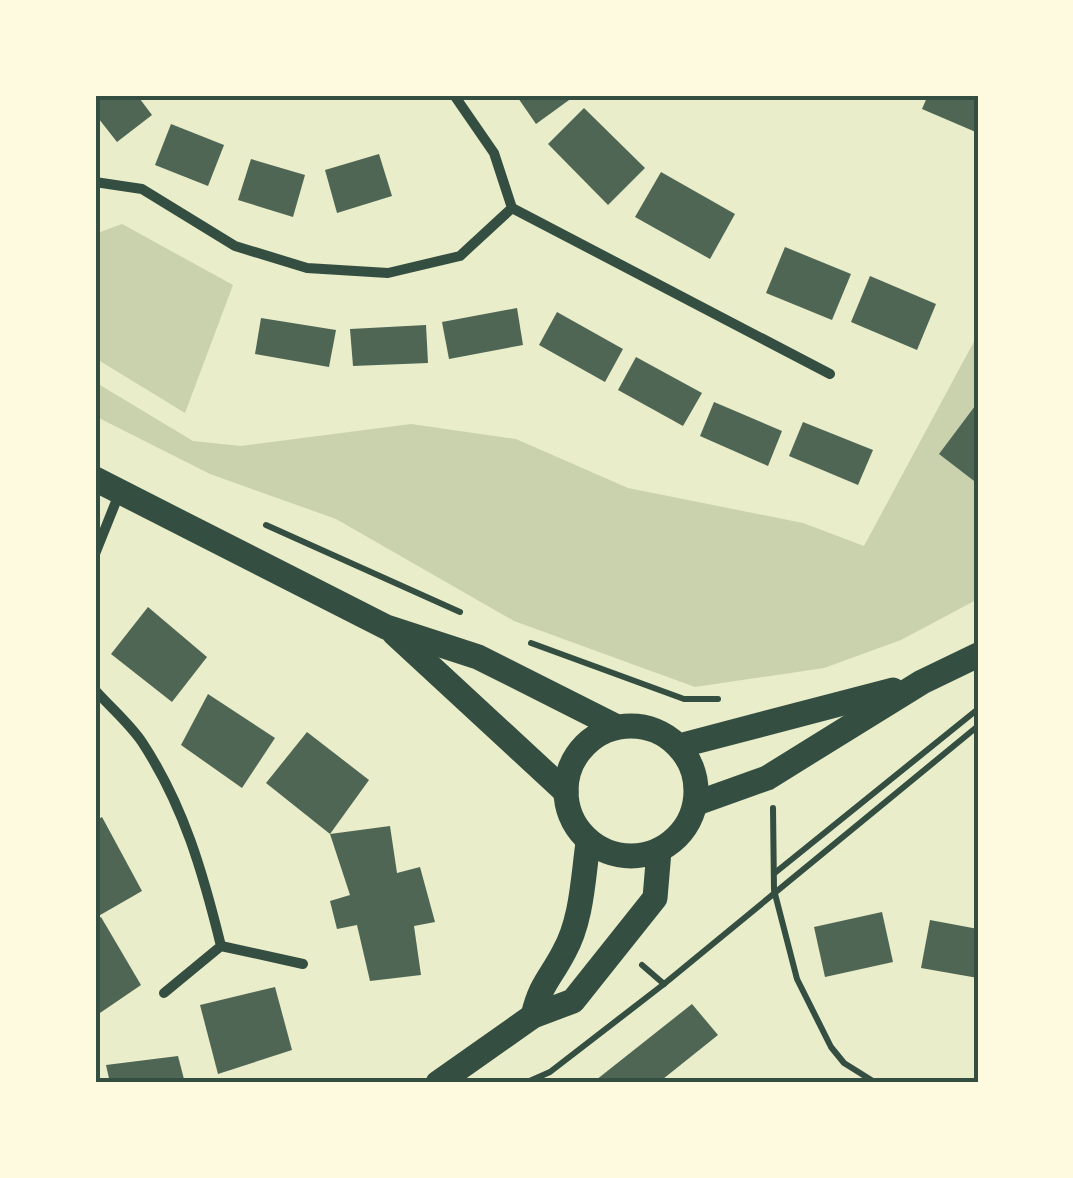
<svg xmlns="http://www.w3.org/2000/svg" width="1073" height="1178" viewBox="0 0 1073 1178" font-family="Barlow,sans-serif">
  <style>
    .green { fill: #cad2ad }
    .building { fill: #4f6655 }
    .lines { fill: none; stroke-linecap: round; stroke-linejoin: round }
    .path { stroke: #344e41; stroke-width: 6 }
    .minor { stroke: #344e41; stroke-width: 10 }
    .primary { stroke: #344e41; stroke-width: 25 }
    .neatline { fill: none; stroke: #344e41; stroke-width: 4 }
  </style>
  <rect width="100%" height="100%" fill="#e9edc9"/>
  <g class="green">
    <path d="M122,224L233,285L185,413L95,358V234Z"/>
    <path d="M978,334V599L901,640L824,668L695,687L514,621L336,519L210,474L95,416V382L193,441L241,446L411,424L516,439L628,488L803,523L864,546Z"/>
  </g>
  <g class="building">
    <path d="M95,95H137L152,115L117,142L95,114Z"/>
    <path d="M516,95H576L536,124Z"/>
    <path d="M928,95H978V133L922,109Z"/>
    <path d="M584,108L645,168L608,205L548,144Z"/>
    <path d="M171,124L224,145L208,186L155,165Z"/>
    <path d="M379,154L392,196L337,213L325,170Z"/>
    <path d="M251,159L305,175L293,217L238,200Z"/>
    <path d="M661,172L735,214L710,259L635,217Z"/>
    <path d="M785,247L851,274L832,320L766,293Z"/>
    <path d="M870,276L936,304L917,350L851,322Z"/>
    <path d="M517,308L523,345L449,359L442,322Z"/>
    <path d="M557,312L623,349L605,382L539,345Z"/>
    <path d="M261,318L336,330L329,367L255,354Z"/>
    <path d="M426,325L428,363L353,366L350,329Z"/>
    <path d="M636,357L702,393L683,426L618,390Z"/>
    <path d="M714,402L782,431L768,466L700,436Z"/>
    <path d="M978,402V484L939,454Z"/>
    <path d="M803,422L873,450L858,485L789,456Z"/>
    <path d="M148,607L207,657L172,702L111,654Z"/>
    <path d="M208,694L275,738L242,788L181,745Z"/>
    <path d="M307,732L369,780L330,834L266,783Z"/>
    <path d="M102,817L142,891L95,918V821Z"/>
    <path d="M390,826L397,873L420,867L435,922L414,926L421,975L370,981L357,925L337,929L330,901L350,895L330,834Z"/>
    <path d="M882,912L893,962L825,977L814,927Z"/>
    <path d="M101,917L141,985L97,1015L95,921Z"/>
    <path d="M930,920L978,929V978L921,968Z"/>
    <path d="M275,987L292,1050L218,1074L200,1005Z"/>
    <path d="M692,1004L718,1035L658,1083H598L596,1080Z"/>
    <path d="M178,1056L185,1083H110L106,1065Z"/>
  </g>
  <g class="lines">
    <g class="path">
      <path d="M266,525L460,612"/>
      <path d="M531,643L684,699H718"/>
      <path d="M773,808L774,890L797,979L831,1047L844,1063L876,1083"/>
      <path d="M776,872L978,709"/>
      <path d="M642,965L664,984"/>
      <path d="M525,1083L550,1072L664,984L978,726"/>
    </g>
    <g class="minor">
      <path d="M95,182L142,189L235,246L307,268L388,273L460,256L512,208L494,153L454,95"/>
      <path d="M512,208L830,374"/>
      <path d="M95,554L119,494"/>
      <path d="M95,690C110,707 129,723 142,742C184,806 203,873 221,946L164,993"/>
      <path d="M221,946L303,964"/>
    </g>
    <g class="primary">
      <path d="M95,479L386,627L478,657L615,726"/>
      <path d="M394,633L566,792"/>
      <circle cx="631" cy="791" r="65"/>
      <path d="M679,746L893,690"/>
      <path d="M697,803L767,778L922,682L978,655"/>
      <path d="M533,1016C541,983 550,979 564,952C582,920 583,878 588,843"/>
      <path d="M438,1083L533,1016L573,1001L655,898L659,851"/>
    </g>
  </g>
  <rect width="1073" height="1178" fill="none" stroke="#fefae0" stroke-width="195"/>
  <rect x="98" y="98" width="878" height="982" class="neatline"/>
</svg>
